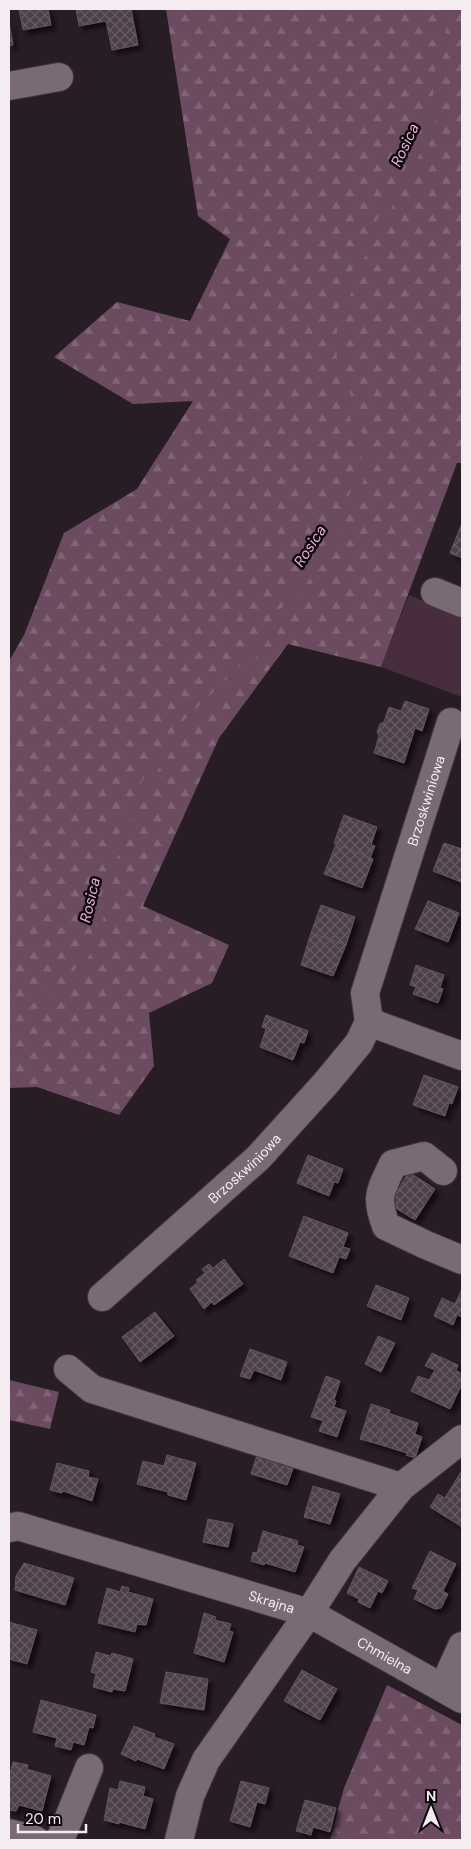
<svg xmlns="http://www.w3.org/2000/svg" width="471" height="1849" viewBox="0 0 471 1849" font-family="'DM Sans',sans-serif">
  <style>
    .green { fill: #482d3f }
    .forest { fill: url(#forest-firs) }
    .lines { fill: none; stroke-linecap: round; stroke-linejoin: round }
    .stream { stroke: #6c4b61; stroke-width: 7 }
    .building { fill: url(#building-cross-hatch); stroke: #62545d; filter: url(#shadow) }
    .minor-casing { stroke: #43393f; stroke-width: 30 }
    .minor { stroke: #796a73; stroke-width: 28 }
    .labels { text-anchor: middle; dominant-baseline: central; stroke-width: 5; stroke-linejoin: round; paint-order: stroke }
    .street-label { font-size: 14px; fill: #f4ecf1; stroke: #0e090c }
    .water-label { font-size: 15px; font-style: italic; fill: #ecb2d8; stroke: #0e090c }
  </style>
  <defs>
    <pattern id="forest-firs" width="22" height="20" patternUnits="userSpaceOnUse" patternTransform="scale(1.25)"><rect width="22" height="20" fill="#6b4b60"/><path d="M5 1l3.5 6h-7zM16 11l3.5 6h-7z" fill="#816577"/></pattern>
    <pattern id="building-cross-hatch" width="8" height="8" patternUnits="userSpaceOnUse" patternTransform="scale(1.25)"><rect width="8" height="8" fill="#4d4048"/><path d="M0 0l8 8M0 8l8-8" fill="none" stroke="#675c63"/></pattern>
    <filter id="shadow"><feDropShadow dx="4.5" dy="4.5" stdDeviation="2.5" flood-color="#0009"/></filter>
  </defs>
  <rect width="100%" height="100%" fill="#281d24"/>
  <path class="green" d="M409,595L462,616V697L381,667Z"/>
  <g class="forest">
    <path d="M166,9H462V463H457L381,667L288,644L219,738L143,906L229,945L212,983L149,1013L154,1066L119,1115L37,1087L9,1088V661L24,635L64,533L137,489L193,401L133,404L54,357L117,302L190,321L230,239L198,216Z"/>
    <path d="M9,1380L59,1392L50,1429L9,1420Z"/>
    <path d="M387,1685L462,1725V1840H330L344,1788Z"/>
  </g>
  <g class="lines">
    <path class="stream" d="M9,1018L37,996L70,988L97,931L114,855L145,783L183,726L249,662L334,537L367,464L340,371L341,310L361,257L407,173L435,113L444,9"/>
  </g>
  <g class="building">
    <path d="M19,9H48L51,25L23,30Z"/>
    <path d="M76,9H131L138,45L112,50L106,21L79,26Z"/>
    <path d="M9,22L13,45L9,46Z"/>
    <path d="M462,523V558L450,553Z"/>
    <path d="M405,701L429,709L422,731L415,728L404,763L374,753L379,736L377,732L380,724L384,722L389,707L401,711Z"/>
    <path d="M344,815L377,827L371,845L375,846L370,858L334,843Z"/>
    <path d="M444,843L462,849V878L461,882L433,871Z"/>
    <path d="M336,844L373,859L362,888L324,874Z"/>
    <path d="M428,901L459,913L448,942L415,929Z"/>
    <path d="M321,905L355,917L346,945L311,933Z"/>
    <path d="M311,933L346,945L333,976L301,965Z"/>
    <path d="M416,965L444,975L440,988L443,989L438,1003L413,994L416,987L410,985Z"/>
    <path d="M266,1015L308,1031L304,1043L300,1042L293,1060L260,1047L266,1029L262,1027Z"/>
    <path d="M424,1075L458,1087L452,1104L449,1103L445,1116L413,1105Z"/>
    <path d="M308,1155L343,1169L338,1183L334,1182L329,1196L297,1183Z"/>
    <path d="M409,1172L435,1189L415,1220L389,1204Z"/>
    <path d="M304,1216L348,1233L343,1247L350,1249L346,1259L339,1257L333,1273L289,1256Z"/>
    <path d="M224,1259L243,1284L214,1305L212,1302L204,1309L190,1289L198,1282L196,1280L205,1273L202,1269L209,1264L213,1268Z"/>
    <path d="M376,1285L409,1298L401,1320L367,1306Z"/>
    <path d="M462,1289V1317L457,1315L453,1325L434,1316L442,1298L455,1304Z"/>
    <path d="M155,1312L174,1336L140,1362L122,1337Z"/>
    <path d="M378,1336L395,1343L381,1372L365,1364Z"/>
    <path d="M250,1349L287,1362L281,1380L254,1370L250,1379L240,1376Z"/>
    <path d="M432,1353L458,1365L456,1370L462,1374V1384L450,1409L411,1391L418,1376L429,1380L435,1370L425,1366Z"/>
    <path d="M326,1376L340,1381L334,1400L336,1401L334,1407L346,1411L337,1437L319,1431L323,1421L311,1417Z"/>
    <path d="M371,1404L390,1410L378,1444L360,1439Z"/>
    <path d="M388,1413L418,1423L415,1434L422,1437L415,1458L406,1455L407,1453L378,1444Z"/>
    <path d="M258,1452L295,1463L287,1485L251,1474Z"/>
    <path d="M167,1455L196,1463L186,1500L168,1495V1492L137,1484L143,1461L164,1466Z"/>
    <path d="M57,1463L89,1471L88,1477L98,1479L92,1501L63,1491L62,1493L50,1490Z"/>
    <path d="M462,1470V1490L453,1485Z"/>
    <path d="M453,1485L462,1490V1527L430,1507L438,1494L445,1498Z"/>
    <path d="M313,1486L340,1494L330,1524L304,1517Z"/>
    <path d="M208,1519L233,1524L228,1547L203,1542Z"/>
    <path d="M263,1531L298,1541L297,1545L304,1547L295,1572L265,1563L264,1565L251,1561L253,1552L257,1553Z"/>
    <path d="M430,1551L456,1564L443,1591L448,1594L441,1608L435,1609L414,1599L418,1590L412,1588Z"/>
    <path d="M24,1563L74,1578L65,1605L15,1590L16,1576Z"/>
    <path d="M359,1567L388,1581L382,1593L378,1591L370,1608L358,1602L359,1599L347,1593Z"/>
    <path d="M122,1586L129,1588L128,1592L153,1599L146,1625L137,1624L135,1632L98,1623L107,1588L120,1592Z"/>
    <path d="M204,1613L216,1617L215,1620L231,1624L229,1631L233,1632L224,1662L194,1653Z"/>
    <path d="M9,1622L37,1630L27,1664L9,1659Z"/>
    <path d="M96,1652L111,1656L112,1653L133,1659L125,1691L113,1689L112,1692L93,1687L96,1674L91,1672Z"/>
    <path d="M302,1670L337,1689L320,1720L284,1701Z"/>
    <path d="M166,1672L208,1679L204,1710L160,1703Z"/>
    <path d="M41,1700L96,1715L93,1728L89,1727L84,1745L73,1742L71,1750L55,1746L57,1738L33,1732Z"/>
    <path d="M134,1726L155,1734L154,1737L174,1744L164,1769L137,1759L136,1761L121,1754Z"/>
    <path d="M13,1762L28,1765L27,1769L51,1776L42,1811L19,1805L16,1811L9,1810V1778Z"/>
    <path d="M120,1781L145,1787L143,1796L153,1799L145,1829L119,1822V1824L104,1820L110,1788L118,1790Z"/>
    <path d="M241,1781L269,1788L265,1804L257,1802L250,1827L230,1821Z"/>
    <path d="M305,1800L336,1808L330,1832L313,1827L311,1835L296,1831Z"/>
  </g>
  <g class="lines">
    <defs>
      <g id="minor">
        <path d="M9,86L59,77"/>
        <path d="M435,592L462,603"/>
        <path id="s1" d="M369,1022L365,993L451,722"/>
        <path d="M443,1171L424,1156L393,1164C380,1192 375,1196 386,1226L426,1245L462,1260"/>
        <path id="s2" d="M102,1297L258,1158L326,1083L359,1043L369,1022L462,1056"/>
        <path d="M68,1369L92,1389L401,1487"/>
        <path id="s3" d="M9,1528L18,1526L309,1613L342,1561L401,1487L462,1439"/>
        <path d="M443,1688L462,1646"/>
        <path d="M9,1833L35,1840"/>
        <path d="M60,1840L89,1768"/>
        <path id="s4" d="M179,1840L190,1796L206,1760L309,1613L462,1699"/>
      </g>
    </defs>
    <use href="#minor" class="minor-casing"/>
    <use href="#minor" class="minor"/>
  </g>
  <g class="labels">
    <g class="street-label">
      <text stroke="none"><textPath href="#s1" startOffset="231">Brzoskwiniowa</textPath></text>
      <text stroke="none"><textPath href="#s2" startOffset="192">Brzoskwiniowa</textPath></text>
      <text stroke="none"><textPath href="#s3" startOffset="274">Skrajna</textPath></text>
      <text stroke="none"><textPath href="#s4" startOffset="351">Chmielna</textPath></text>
    </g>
    <g class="water-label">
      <text transform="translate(405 145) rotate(-65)">Rosica</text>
      <text transform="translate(310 546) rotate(-57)">Rosica</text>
      <text transform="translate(90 900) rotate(-77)">Rosica</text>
    </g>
  </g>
  <rect width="471" height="1849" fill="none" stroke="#f4ecf1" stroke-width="20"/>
  <g transform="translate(431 1809)" stroke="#0e090c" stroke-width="4" paint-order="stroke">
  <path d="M0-4L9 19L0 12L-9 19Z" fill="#f4ecf1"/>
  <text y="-8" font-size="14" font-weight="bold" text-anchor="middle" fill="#f4ecf1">N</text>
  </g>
  <path d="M18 1824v8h68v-8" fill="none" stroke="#f4ecf1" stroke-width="2.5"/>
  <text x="25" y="1824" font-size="15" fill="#f4ecf1" stroke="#0e090c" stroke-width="4" paint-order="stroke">20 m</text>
</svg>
